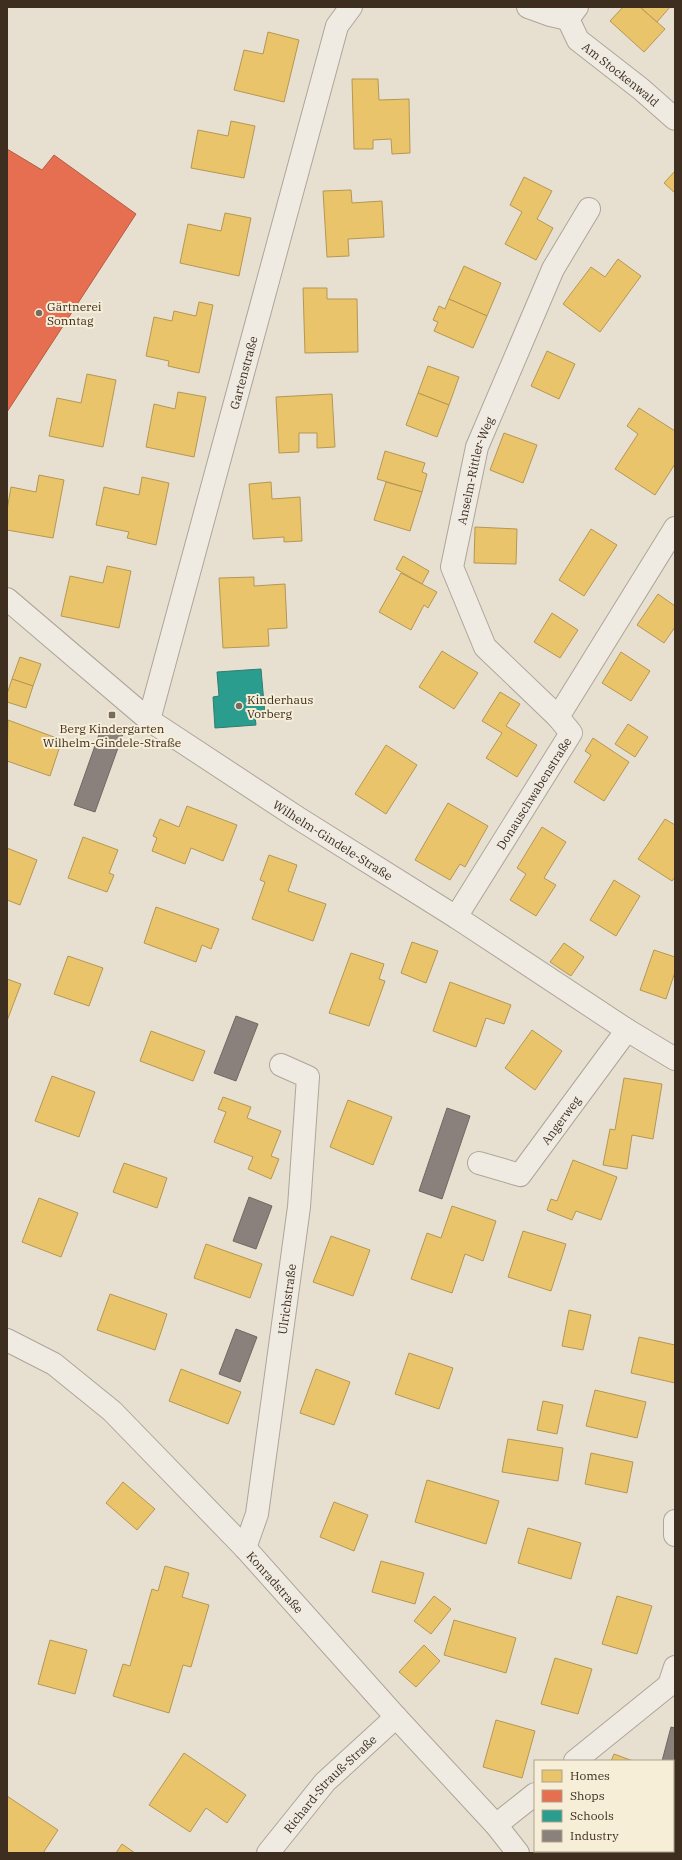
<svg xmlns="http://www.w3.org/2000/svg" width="682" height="1860" viewBox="0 0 682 1860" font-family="'IBM Plex Serif',serif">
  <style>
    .homes { fill: #e9c46a; stroke: #b59754 }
    .shops { fill: #e76f51; stroke: #b45c42 }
    .schools { fill: #2a9d8f; stroke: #307c6e }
    .industry { fill: #8a817c; stroke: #736860 }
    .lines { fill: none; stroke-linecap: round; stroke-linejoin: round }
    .minor-casing { stroke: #ada599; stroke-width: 24 }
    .minor { stroke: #efebe3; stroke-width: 22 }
    .poi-dot { fill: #786c5e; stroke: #f7eed8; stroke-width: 1.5 }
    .labels { text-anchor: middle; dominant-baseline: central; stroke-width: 4; stroke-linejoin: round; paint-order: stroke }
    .street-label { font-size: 12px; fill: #3d2e20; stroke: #f7eed8 }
    .poi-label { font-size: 12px; fill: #3d2e20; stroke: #f7eed8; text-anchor: start }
  </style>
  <rect width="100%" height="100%" fill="#e7e0d1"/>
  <g class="homes">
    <path d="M623,7H640L665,29L644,52L610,21Z"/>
    <path d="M640,7H670L657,22Z"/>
    <path d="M268,32L299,40L284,102L234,90L244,50L263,54Z"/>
    <path d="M352,79H378L379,100L409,99L410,153L392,154L391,139L373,140V149H354Z"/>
    <path d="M231,121L255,126L244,178L191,168L198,130L228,136Z"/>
    <path d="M675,171V193L664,183Z"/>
    <path d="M524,177L552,191L537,219L553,228L536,260L505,244L522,212L510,205Z"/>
    <path d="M351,190L352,203L382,201L384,237L348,239L349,256L327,257L323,191Z"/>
    <path d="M225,213L251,218L239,276L180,263L188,224L221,231Z"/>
    <path d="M618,259L641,276L600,332L563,304L591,267L605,277Z"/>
    <path d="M464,266L501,283L487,316L449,299Z"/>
    <path d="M303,288H327V299H357L358,352L305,353Z"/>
    <path d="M449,299L487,316L473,348L434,331L438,322L433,320L439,306L445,309Z"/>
    <path d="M199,302L213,305L199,373L168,366L169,361L146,356L154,317L172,321L174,311L196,316Z"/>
    <path d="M547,351L575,364L559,399L531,386Z"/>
    <path d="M428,366L459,377L449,405L418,393Z"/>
    <path d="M87,374L116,380L103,447L49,436L57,398L81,403Z"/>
    <path d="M178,392L206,397L194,457L146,447L154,404L175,409Z"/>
    <path d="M418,393L449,405L437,437L406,425Z"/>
    <path d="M332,394L335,447L317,448V433H299V452L279,453L276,397Z"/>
    <path d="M639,408L675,431V464L655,495L615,469L638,434L627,426Z"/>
    <path d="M504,433L537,445L523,483L490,470Z"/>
    <path d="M385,451L425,463L422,472L427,474L422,492L377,479Z"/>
    <path d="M39,475L64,480L53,538L7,530V510L11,487L36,492Z"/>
    <path d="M142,477L169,483L156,545L127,538L129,532L96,525L104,487L139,495Z"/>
    <path d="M271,482L272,499L300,497L302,541L284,542V537L253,539L249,484Z"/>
    <path d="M386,482L422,492L410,531L374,520Z"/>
    <path d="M475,527L517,529L516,564L474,563Z"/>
    <path d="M591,529L617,545L584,596L559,580Z"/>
    <path d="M403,556L429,571L422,584L396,569Z"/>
    <path d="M107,566L131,571L119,628L61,616L70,576L103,583Z"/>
    <path d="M401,573L437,592L428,608L424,605L411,630L379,612Z"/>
    <path d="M254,577V586L285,584L287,628L268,629L269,646L223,648L219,578Z"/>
    <path d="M658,594L675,606V627L664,643L637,625Z"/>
    <path d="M552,613L578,630L560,658L534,642Z"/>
    <path d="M442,651L478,673L454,709L419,687Z"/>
    <path d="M621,652L650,671L631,701L602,683Z"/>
    <path d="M20,657L41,664L33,686L12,679Z"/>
    <path d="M12,679L33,686L26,708L7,702V694Z"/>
    <path d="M500,692L520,704L506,726L537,745L517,777L486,758L502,733L482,721Z"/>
    <path d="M8,720L62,740L50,776L7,761Z"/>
    <path d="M628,724L648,737L635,757L615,744Z"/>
    <path d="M593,738L629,762L604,801L574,782L591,755L585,751Z"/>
    <path d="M386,745L417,765L386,814L355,794Z"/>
    <path d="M448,803L488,826L465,867L460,864L450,880L415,860Z"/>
    <path d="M187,806L237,825L223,861L191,848L185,864L152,851L157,838L153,836L160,819L179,827Z"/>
    <path d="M665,819L675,825V877L672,881L638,859Z"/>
    <path d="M542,827L566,842L544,878L556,885L536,916L510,900L526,874L517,868Z"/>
    <path d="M83,837L118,850L109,873L114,875L107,892L68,878Z"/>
    <path d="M7,848L37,860L20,905L7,900Z"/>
    <path d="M269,855L297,865L288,891L326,904L313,941L252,919L265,882L260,880Z"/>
    <path d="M614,880L640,896L616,936L590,920Z"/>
    <path d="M156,907L219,929L211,949L202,945L196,962L144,943Z"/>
    <path d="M412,942L438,951L426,983L401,973Z"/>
    <path d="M564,943L584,957L571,976L550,962Z"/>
    <path d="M654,950L675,957V972L666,999L640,990Z"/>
    <path d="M351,953L384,964L379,979L385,981L369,1026L329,1013Z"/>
    <path d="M68,956L103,968L89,1006L54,994Z"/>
    <path d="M7,979L21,984L7,1021Z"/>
    <path d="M450,982L511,1005L504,1024L486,1018L476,1047L433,1031Z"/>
    <path d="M532,1030L562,1051L535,1090L505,1068Z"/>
    <path d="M151,1031L205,1051L193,1081L140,1061Z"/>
    <path d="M52,1076L95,1092L79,1137L35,1121Z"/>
    <path d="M624,1078L662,1084L653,1139L632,1135L627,1169L603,1165L610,1129L615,1130Z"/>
    <path d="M223,1097L251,1107L247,1118L281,1131L271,1156L279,1159L271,1179L248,1169L253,1157L214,1142L226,1112L218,1109Z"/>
    <path d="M348,1100L392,1117L373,1165L330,1147Z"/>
    <path d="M573,1160L617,1177L601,1220L576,1211L572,1220L547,1210L551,1199L557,1201Z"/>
    <path d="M124,1163L167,1178L157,1208L113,1192Z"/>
    <path d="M39,1198L78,1213L61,1257L22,1242Z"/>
    <path d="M452,1206L496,1221L483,1261L465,1254L452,1293L411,1279L427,1233L441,1238Z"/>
    <path d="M523,1231L566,1244L551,1291L508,1277Z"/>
    <path d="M331,1236L370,1250L353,1296L313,1282Z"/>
    <path d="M206,1244L262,1264L250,1298L194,1278Z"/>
    <path d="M110,1294L167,1314L155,1350L97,1330Z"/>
    <path d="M569,1310L591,1315L583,1350L562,1346Z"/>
    <path d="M639,1337L675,1345V1383L631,1373Z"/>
    <path d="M409,1353L453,1368L439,1409L395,1394Z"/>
    <path d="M181,1369L241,1392L228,1424L169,1401Z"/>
    <path d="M316,1369L350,1382L334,1425L300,1413Z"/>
    <path d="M595,1390L646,1402L637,1438L586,1426Z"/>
    <path d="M543,1401L563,1405L557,1434L537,1430Z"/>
    <path d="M508,1439L563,1448L558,1481L502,1472Z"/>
    <path d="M591,1453L633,1462L627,1493L585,1484Z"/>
    <path d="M427,1480L499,1501L486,1544L415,1522Z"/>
    <path d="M123,1482L155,1509L137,1530L106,1503Z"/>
    <path d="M334,1502L368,1515L354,1551L320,1537Z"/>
    <path d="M528,1528L581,1543L571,1579L518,1563Z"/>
    <path d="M381,1561L424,1573L415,1604L372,1592Z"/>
    <path d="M165,1566L189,1573L182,1597L209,1605L191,1667L183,1665L169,1713L113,1696L123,1664L130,1666L152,1589L158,1591Z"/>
    <path d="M434,1596L451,1609L431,1634L414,1621Z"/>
    <path d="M617,1596L652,1606L637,1654L602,1644Z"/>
    <path d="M454,1620L516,1638L506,1673L444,1655Z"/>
    <path d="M50,1640L87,1650L75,1694L38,1684Z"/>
    <path d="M424,1645L440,1661L416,1687L399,1672Z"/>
    <path d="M555,1658L592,1669L578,1714L541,1704Z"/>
    <path d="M496,1720L535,1731L522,1778L483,1767Z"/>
    <path d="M184,1753L246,1795L227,1823L206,1808L190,1832L149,1805Z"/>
    <path d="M614,1754L633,1761H611Z"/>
    <path d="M7,1796L58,1830L43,1853H7Z"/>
    <path d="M675,1840V1853H671L669,1852L673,1851Z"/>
    <path d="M122,1844L135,1853H116Z"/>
  </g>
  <path class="shops" d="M7,149L42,170L54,155L136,214L7,412Z"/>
  <path class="schools" d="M261,669L265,715L255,716L256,725L215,728L213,697L219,696L217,672Z"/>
  <g class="industry">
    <path d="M102,726L123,734L95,812L74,805Z"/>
    <path d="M236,1016L258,1024L236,1081L214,1073Z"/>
    <path d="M447,1108L470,1116L442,1199L419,1191Z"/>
    <path d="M249,1197L272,1206L256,1249L233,1241Z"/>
    <path d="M236,1329L257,1337L240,1382L219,1374Z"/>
    <path d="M671,1727L675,1728V1768H673V1761H662Z"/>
  </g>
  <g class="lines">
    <defs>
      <g id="minor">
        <path d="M528,7L550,15L568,19"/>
        <path id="s1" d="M577,7L568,19L578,40L641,89L675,119"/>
        <path id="s2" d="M7,599L149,720L298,818L456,917L627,1030L675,1059"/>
        <path id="s3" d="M558,717L485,647L452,567L477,447L553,269L589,209"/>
        <path id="s4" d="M149,720L337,26L351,7"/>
        <path id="s5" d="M456,917L571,733L558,717L675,528"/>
        <path id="s6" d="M479,1163L520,1175L627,1030"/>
        <path id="s7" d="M7,1340L54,1364L112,1411L245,1548L396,1717L496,1825L518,1853"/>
        <path d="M675,1521V1535"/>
        <path id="s8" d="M245,1548L257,1514L299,1207L308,1077L281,1065"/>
        <path d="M575,1761L669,1685L675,1667"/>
        <path d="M496,1825L535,1794"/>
        <path id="s9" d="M268,1853L325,1782L396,1717"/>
      </g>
    </defs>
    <use href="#minor" class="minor-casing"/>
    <use href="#minor" class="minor"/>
  </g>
  <g class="poi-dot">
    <circle cx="39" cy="313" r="4"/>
    <circle cx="239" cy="706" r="4"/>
    <rect x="108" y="711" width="8" height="8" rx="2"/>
  </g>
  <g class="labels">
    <g class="street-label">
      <text stroke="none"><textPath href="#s1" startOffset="93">Am Stockenwald</textPath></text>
      <text stroke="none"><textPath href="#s4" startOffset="360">Gartenstraße</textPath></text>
      <text stroke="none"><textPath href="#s3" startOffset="287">Anselm-Rittler-Weg</textPath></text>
      <text stroke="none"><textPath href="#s5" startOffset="146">Donauschwabenstraße</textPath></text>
      <text stroke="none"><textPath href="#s2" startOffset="406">Wilhelm-Gindele-Straße</textPath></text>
      <text stroke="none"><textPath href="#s6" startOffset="111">Angerweg</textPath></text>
      <text stroke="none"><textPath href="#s8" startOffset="253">Ulrichstraße</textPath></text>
      <text stroke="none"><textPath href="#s7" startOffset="364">Konradstraße</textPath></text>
      <text stroke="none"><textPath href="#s9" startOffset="93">Richard-Strauß-Straße</textPath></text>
    </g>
    <g class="poi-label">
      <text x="47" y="306">Gärtnerei<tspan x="47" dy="14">Sonntag</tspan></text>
      <text x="247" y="699">Kinderhaus<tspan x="247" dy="14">Vorberg</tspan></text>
      <text x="112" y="728" text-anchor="middle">Berg Kindergarten<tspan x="112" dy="14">Wilhelm-Gindele-Straße</tspan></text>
    </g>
  </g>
  <rect width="682" height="1860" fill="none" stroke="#3d2e20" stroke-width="16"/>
  <rect x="534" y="1760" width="140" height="92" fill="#f7eed8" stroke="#ada18e"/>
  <rect x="542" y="1770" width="20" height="12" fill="#e9c46a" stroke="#ada18e"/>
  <text x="570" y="1780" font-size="12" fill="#3d2e20">Homes</text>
  <rect x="542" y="1790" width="20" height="12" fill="#e76f51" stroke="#ada18e"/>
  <text x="570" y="1800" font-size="12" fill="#3d2e20">Shops</text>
  <rect x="542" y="1810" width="20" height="12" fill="#2a9d8f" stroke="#ada18e"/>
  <text x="570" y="1820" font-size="12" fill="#3d2e20">Schools</text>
  <rect x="542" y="1830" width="20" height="12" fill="#8a817c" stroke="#ada18e"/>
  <text x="570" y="1840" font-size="12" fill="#3d2e20">Industry</text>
</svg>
